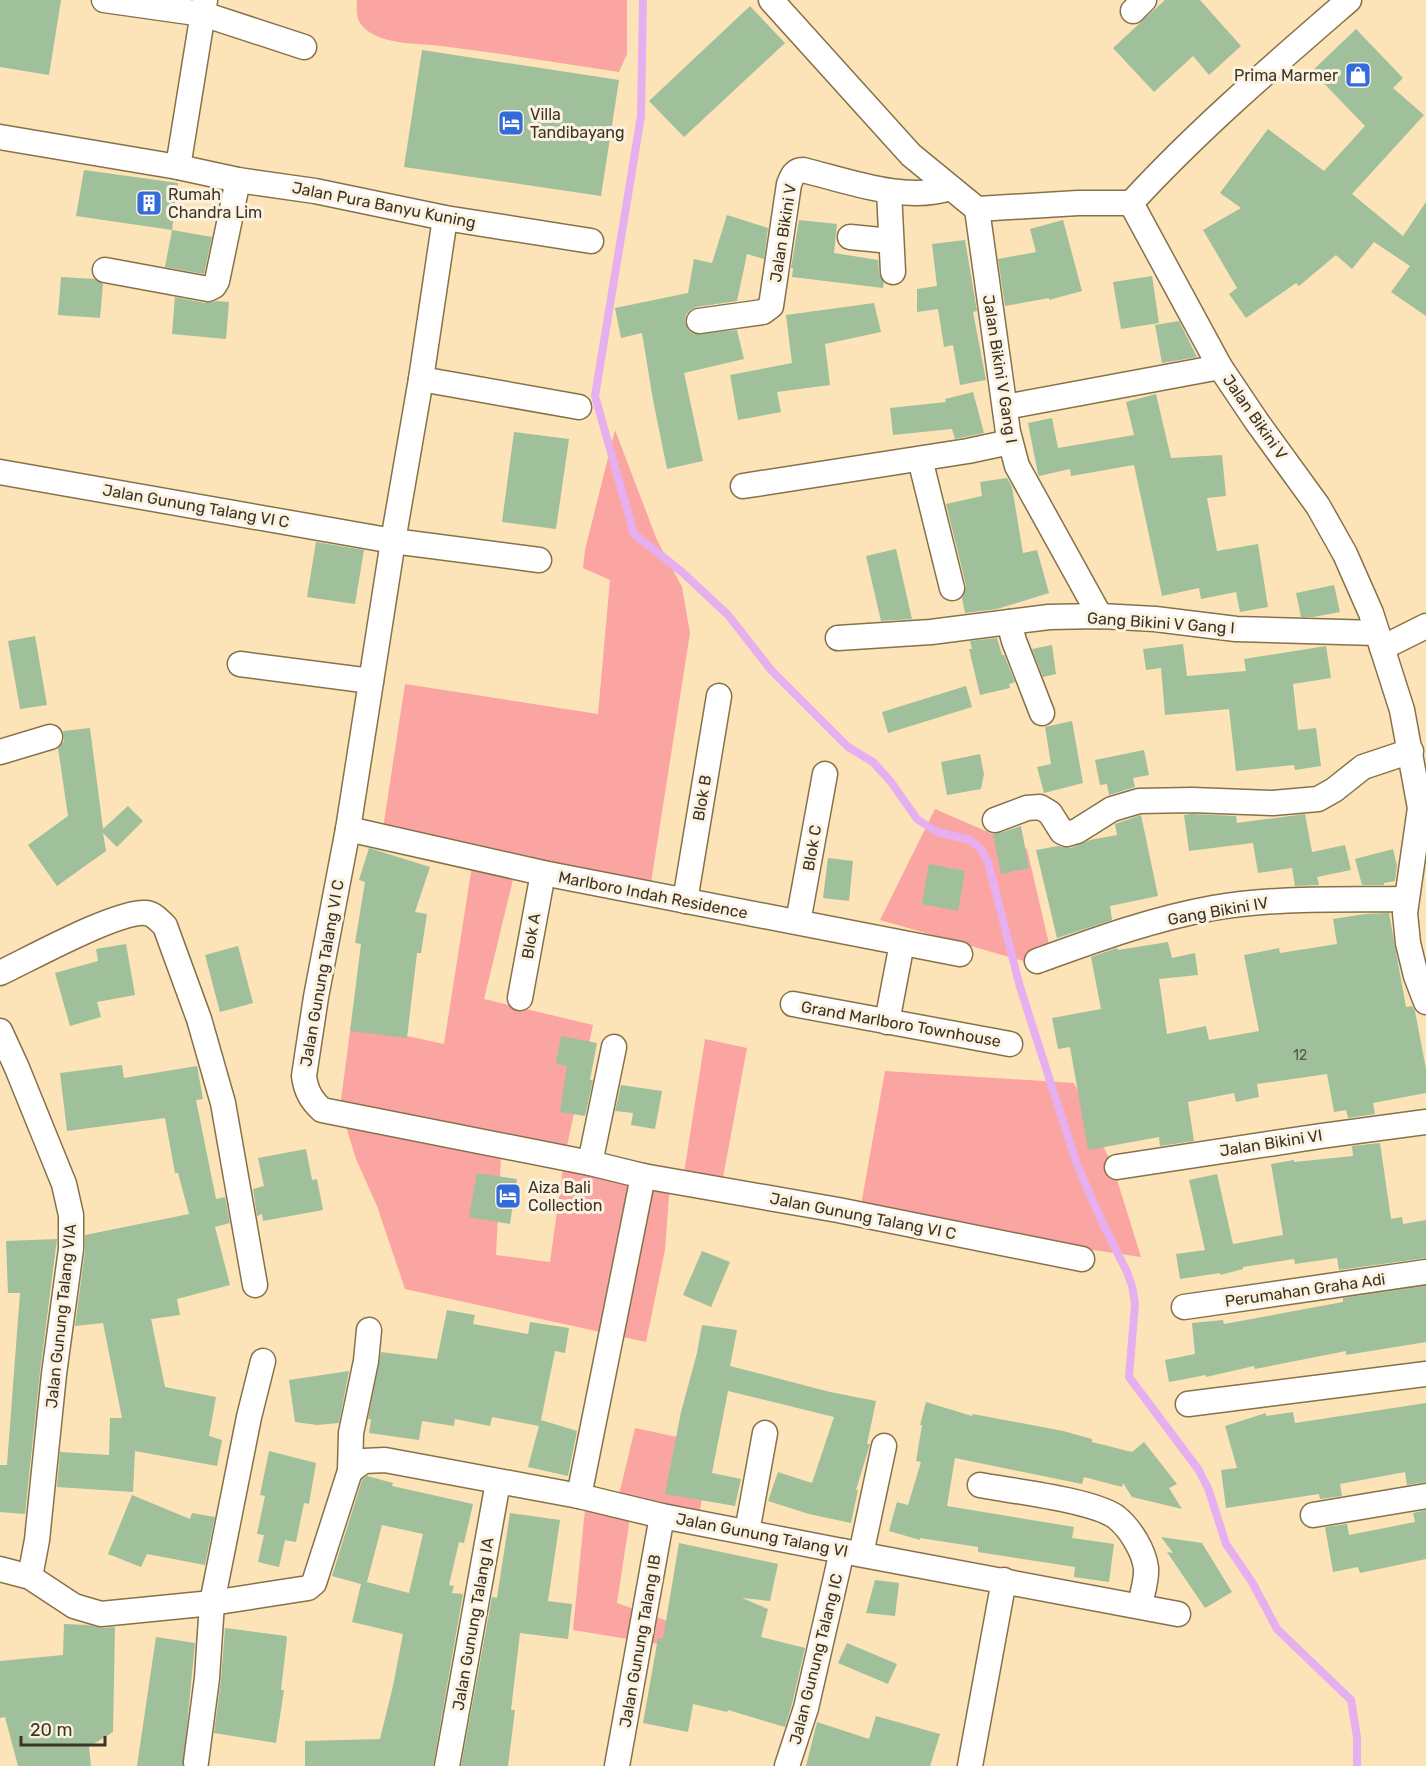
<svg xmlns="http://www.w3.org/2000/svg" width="1426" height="1766" viewBox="0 0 1426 1766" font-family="Rubik,sans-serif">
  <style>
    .green { fill: #fba5a2; fill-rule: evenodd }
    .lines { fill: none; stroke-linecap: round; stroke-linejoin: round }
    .stream { stroke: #e6afef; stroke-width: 8 }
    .building { fill: #9fc09b; fill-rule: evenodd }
    .street-casing { stroke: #877149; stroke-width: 27 }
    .street { stroke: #fff; stroke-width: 24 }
    .labels { text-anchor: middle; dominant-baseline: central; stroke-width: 6; stroke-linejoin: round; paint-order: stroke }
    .number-label { font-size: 14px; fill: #565741 }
    .poi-label { font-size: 16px; fill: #3e3423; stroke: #fcf2e1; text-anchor: start }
    .street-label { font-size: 16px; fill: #3e3423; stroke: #fcf2e1 }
  </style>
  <rect width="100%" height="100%" fill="#fce3b8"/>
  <g class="green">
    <path d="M357,0H627V54L619,72C559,63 500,53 441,46C419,43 392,45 373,34C357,25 356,17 357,0Z"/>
    <path d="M615,430L657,540L682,587L690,633L650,889L519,855L484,999L593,1025L567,1146L671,1168L665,1250L646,1342L405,1289L377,1206L356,1159L340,1107L351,1024L444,1044L475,847L382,835L405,684L598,714L610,580L583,568L585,550ZM502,1137L566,1147L550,1262L496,1255Z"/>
    <path d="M935,809L1027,849L1055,970L880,920Z"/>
    <path d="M705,1039L747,1048L722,1183L684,1173Z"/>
    <path d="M885,1071L1074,1083L1113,1167L1141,1257L859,1216Z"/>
    <path d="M635,1428L710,1444L699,1518L633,1498L617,1603L681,1626L670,1646L573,1630L587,1489L619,1495Z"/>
  </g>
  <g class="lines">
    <path class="stream" d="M643,0L641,116L595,396L634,534L682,572L728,615L771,670L848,747L873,762L891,782L917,819L937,832L970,840L981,849L988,862L1020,987L1076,1162L1101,1220L1127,1272L1132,1286L1135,1304L1129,1377L1198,1469L1208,1488L1226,1544L1252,1582L1277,1629L1351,1700L1357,1737V1766"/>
  </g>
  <g class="building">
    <path d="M0,0H61L49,75L0,67Z"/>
    <path d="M1165,0H1200L1241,46L1209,75L1193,56L1154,92L1113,48Z"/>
    <path d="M750,6L785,43L684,137L649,101Z"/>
    <path d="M1356,29L1403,78L1393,88L1424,115L1352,194L1403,236L1426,202V316L1391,292L1410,266L1374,242L1352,269L1336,255L1299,286L1296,283L1246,318L1229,294L1237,288L1203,230L1241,208L1220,193L1268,129L1324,171L1365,126L1312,71Z"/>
    <path d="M422,50L619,80L601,196L404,167Z"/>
    <path d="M84,170L178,183L172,230L76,216Z"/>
    <path d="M727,215L768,228L764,259L747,254L737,301L696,307L690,310L686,315L685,322L688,330L694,334L737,330L744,359L684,373L703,461L667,469L653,400L642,333L621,338L615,308L688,293L694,259L712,263Z"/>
    <path d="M799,220L837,224L834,253L878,260L879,273L884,282L883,288L792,277L793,268H791Z"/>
    <path d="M1063,220L1082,291L1049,300V298L1005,306L998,259L1036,252L1030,229Z"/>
    <path d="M172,230L212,237L204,274L165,267Z"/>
    <path d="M965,240L977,311L973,312L986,380L960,385L953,345L944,347L938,309L917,312V289L937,286L932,244Z"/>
    <path d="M1152,276L1159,323L1121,329L1113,282Z"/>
    <path d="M61,277L94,279L103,284L100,318L58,315Z"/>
    <path d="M175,297L205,303L216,301L229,302L226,339L172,334Z"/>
    <path d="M874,303L881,332L825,344L830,385L777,392L781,412L738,420L730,375L792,363L786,315Z"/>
    <path d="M1179,321L1197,357L1162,363L1155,325Z"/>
    <path d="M973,392L984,433L955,439L952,429L893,435L890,408L946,402L945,399Z"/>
    <path d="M1156,394L1171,458L1222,455L1226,496L1207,498L1217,551L1258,544L1268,607L1240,612L1236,592L1201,599L1199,588L1162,596L1134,465L1071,476L1070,469L1039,476L1038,474L1028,423L1052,418L1058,448L1134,435L1126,402Z"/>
    <path d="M514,432L569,439L556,529L502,522Z"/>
    <path d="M1007,478L1012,487L1023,553L1037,550L1049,593L997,609L965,613L962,598L965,592L966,585L946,504L982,496L980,482Z"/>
    <path d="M316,542L364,550L355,604L307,597Z"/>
    <path d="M896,549L912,619L881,621L866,556Z"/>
    <path d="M1334,585L1340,612L1313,617H1301L1296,593Z"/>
    <path d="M35,636L47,705L20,709L8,641Z"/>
    <path d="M997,638L1002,655H1004L1015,682L1009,684L1010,688L980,695L969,649H972L970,641Z"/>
    <path d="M1183,644L1187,676L1246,671L1244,659L1326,646L1331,678L1293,684L1298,730L1316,728L1321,766L1295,770L1294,765L1236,771L1229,709L1165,715L1161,668L1146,670L1143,649Z"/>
    <path d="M1052,645L1056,674L1043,677L1032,649Z"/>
    <path d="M966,686L972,707L888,733L882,712Z"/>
    <path d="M1072,721L1083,783L1044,793L1037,767L1051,764L1045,727Z"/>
    <path d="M90,728L103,829L128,806L143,821L117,847L103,833L106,851L57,886L28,845L68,816L58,748L64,741L63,731Z"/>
    <path d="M1144,750L1149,775L1133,778L1135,787L1109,795L1107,784L1100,785L1095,760Z"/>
    <path d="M980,754L984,774L981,789L947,795L941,762Z"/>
    <path d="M1192,814L1236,816L1237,823L1305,814L1312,852L1345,845L1351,870L1317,877L1319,885L1295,886L1292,868L1258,873L1253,843L1189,851L1184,815Z"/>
    <path d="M1141,815L1158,896L1110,906L1112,920L1057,938L1036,850L1058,846L1071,848L1090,840L1117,835L1115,824Z"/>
    <path d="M1021,826L1029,868L1001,874L993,834L1000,833Z"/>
    <path d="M369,848L430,867L415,912L427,914L421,953H417L407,1038L350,1031L361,944L355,943L365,882L359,880Z"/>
    <path d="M1393,849L1397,866L1395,881L1384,883V885H1362L1355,859Z"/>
    <path d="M828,858L853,861L849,901L823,898Z"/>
    <path d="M929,864L965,871L958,911L922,904Z"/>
    <path d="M1389,913L1406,1007L1412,1006L1415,1011L1426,1069V1093L1373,1103L1375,1114L1348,1118L1346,1110L1334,1112L1327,1074L1257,1084L1259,1097L1236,1102L1234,1093L1188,1102L1194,1141L1160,1146L1159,1137L1088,1150L1070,1047L1058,1049L1052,1018L1101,1009L1091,957L1117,948L1118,950L1168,942L1172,958L1195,953L1198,975L1159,979L1167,1034L1206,1026L1209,1040L1259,1031L1244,955L1279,948L1280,953L1337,944L1333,919L1365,914Z"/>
    <path d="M126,944L135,995L97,1002L101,1017L70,1026L55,973L98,961L96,949Z"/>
    <path d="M238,946L253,1003L220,1012L205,955Z"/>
    <path d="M561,1036L597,1043L590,1080H593L585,1116L560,1112L567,1066L556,1064Z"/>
    <path d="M122,1065L124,1078L197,1066L203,1099L196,1100L216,1199L225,1197L230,1223L215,1227L230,1285L177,1299L180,1315L151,1319L165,1387L216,1397L209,1436L222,1440L217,1466L135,1451L133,1492L57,1487L60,1452L109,1455L110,1418H122L103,1323L75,1326L85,1251V1235L189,1214L178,1173H175L165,1118L67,1131L60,1073Z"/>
    <path d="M621,1085L662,1091L655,1129L631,1125L633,1113L615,1111Z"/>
    <path d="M1380,1143L1391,1219L1402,1217L1403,1224L1426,1220V1258L1339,1270L1337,1258L1295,1264L1294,1259L1243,1267V1269L1220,1275V1273L1180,1279L1176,1254L1205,1250L1189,1180L1217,1174L1233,1244L1283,1235L1271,1164L1294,1160V1162L1353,1156L1352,1146Z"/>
    <path d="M306,1149L312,1180L317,1179L323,1210L263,1221L262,1214L257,1216L253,1189L264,1186L258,1158Z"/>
    <path d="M477,1173L517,1179L510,1224L469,1217Z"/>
    <path d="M57,1239L40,1372L25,1514L0,1512V1465H7L20,1293H8L6,1241Z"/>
    <path d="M702,1251L730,1262L711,1307L683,1295Z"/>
    <path d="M1426,1286V1342L1346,1355V1351L1255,1369L1254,1366L1206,1377V1375L1169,1382L1165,1360L1195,1354L1192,1323L1223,1320L1224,1324L1343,1302V1298Z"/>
    <path d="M447,1310L475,1315L473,1324L528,1334L530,1322L569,1328L565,1353L555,1351L541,1420L577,1431L568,1476L528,1467L539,1426L492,1417L490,1426L455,1419L454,1426L422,1421L419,1440L369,1433L371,1419H368L381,1352L437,1359Z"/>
    <path d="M702,1325L737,1330L730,1366L830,1392L876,1401L867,1444H870L856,1490H858L851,1523L809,1514L768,1501L778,1472L812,1483L834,1417L728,1391L712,1473L741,1479L735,1506L665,1494L681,1412L697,1353Z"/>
    <path d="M349,1371L339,1423L317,1425L295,1422L289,1380Z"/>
    <path d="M926,1402L972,1416L973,1414L1063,1431L1092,1439V1442L1132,1452L1144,1442L1177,1484L1169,1488L1182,1509L1132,1497L1123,1483L1122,1487L1084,1477L1082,1484L955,1458L947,1506L1074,1527L1072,1538L1114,1544L1109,1582L1074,1577L1075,1567L978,1552V1547L920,1538V1540L889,1531L897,1502L908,1505L921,1462L916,1461L922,1425H920Z"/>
    <path d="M1426,1403V1482L1407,1485L1405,1472L1340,1484L1342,1496L1320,1499L1319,1494L1226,1508L1221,1470L1237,1468L1225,1426L1266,1413V1416L1293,1412L1295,1423Z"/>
    <path d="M269,1451L316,1463L309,1504L304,1503L296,1542L285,1540L279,1567L258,1562L264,1535L257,1534L265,1496L260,1495Z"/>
    <path d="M367,1476L393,1483L392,1486L473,1504L464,1543L459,1542L449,1585L454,1586L452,1593L463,1594L433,1766H305V1741L380,1739L393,1686L403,1634L352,1622L361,1584L332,1576L362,1480ZM382,1525L423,1534L409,1593L367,1582Z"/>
    <path d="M132,1495L190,1519L192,1513L215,1517L205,1565L147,1554L141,1567L108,1554Z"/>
    <path d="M1426,1510V1559L1360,1573L1358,1567L1333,1572L1325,1527L1347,1524L1349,1535L1415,1522L1413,1513Z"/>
    <path d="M510,1513L560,1520L548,1601L572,1604L568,1639L520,1633L511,1710H515L508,1766H461L492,1597L497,1598Z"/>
    <path d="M1161,1537L1202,1543L1232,1592L1205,1608L1167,1552L1173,1553Z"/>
    <path d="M679,1543L778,1564L770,1601L742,1598L768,1609L761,1637L805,1648L792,1704L785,1727L728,1710L727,1712L693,1704L688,1732L643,1723L658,1638L663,1639Z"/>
    <path d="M875,1580L899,1583L895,1616L866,1613Z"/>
    <path d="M64,1624L88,1625L102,1628L115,1627L113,1732L89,1747L91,1766H18L5,1717L0,1718V1661L63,1655Z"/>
    <path d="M225,1628L286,1636L287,1638L281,1690H284L276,1743L214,1733L221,1679Z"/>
    <path d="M156,1637L195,1643L183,1766H137Z"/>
    <path d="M847,1643L897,1664L888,1684L838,1663Z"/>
    <path d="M876,1716L940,1734L930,1766H806L817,1722L869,1739Z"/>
  </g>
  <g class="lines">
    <defs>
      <g id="street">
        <path d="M104,0L203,14L304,47"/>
        <path d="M771,0L911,155L977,209L1078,203H1131"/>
        <path d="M1133,11L1144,0"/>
        <path d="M0,137L178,167L238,180L315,191L445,218L591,241"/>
        <path d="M178,167L205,0"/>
        <path d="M889,191L893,272"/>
        <path d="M1131,203L1220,367L1257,422L1318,506L1345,554L1371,613L1402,710L1420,808L1405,913L1408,943L1416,976L1426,1002"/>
        <path d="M1131,203C1198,130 1274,65 1349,0"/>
        <path d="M977,209L1008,432L1017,466L1100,616"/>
        <path d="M445,218L421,379L393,541L348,829L316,997L304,1076C306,1091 311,1100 322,1110L590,1163L643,1176L838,1210L1082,1259"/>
        <path d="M850,237L891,241"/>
        <path d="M105,270L208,289L214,286L217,281L238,180"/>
        <path d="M699,321L763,312L771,306L789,184C792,177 794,170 803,170C848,181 906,203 950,188"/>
        <path d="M421,379L579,407"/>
        <path d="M1005,407L1220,367"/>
        <path d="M920,459L952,588"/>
        <path d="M0,472L393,541L539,560"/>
        <path d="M743,486L968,451L1010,442"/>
        <path d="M1009,622L1014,641L1042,713"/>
        <path d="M838,638L931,632L1049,617L1100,616L1155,619L1236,629L1377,633"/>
        <path d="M1382,648L1426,626"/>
        <path d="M240,664L371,681"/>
        <path d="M0,752L50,737"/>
        <path d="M995,820L1027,808L1040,807L1050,813L1062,832L1067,834L1077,831L1112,809L1139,801L1192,800L1273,803L1318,799L1334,790L1363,767L1411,751"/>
        <path d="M348,829L543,873L960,954"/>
        <path d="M685,901L719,696"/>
        <path d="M798,922L825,774"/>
        <path d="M1037,961C1095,940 1152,919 1213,908C1276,897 1342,900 1406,899"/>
        <path d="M0,973C30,959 118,910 146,913C154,914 159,920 165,926L199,1019L223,1103L255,1285"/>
        <path d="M520,998L543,873"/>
        <path d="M793,1004L1010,1044"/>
        <path d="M887,1022L902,943"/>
        <path d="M0,1031L17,1068L64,1184L71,1215V1249L54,1374L37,1540L30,1577"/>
        <path d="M590,1163L614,1047"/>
        <path d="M1117,1167L1321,1136L1426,1122"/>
        <path d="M1184,1307L1426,1272"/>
        <path d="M1188,1404L1426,1374"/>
        <path d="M350,1471L364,1461L385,1460L579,1496L662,1516L842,1551L1178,1614"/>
        <path d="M980,1485C1012,1491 1092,1500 1116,1517C1130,1528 1144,1551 1146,1568C1147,1580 1142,1594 1140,1605"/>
        <path d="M579,1496L643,1176"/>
        <path d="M1313,1515L1426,1496"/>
        <path d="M747,1532L765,1433"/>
        <path d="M861,1554L884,1446"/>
        <path d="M0,1569L30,1577L74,1606L101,1614L212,1603L308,1588L314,1583L350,1471L351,1433L366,1361L369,1330"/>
        <path d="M196,1762L207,1678L212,1603L249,1417L263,1361"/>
        <path d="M447,1766L498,1482"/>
        <path d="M617,1766L662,1516"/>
        <path d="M787,1766L806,1708L842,1551"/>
        <path d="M970,1766L1004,1580"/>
      </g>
    </defs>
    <use href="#street" class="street-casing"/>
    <use href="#street" class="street"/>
  </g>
  <defs>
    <symbol id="shop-square" viewBox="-11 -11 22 22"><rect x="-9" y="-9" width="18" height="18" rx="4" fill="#326cda" stroke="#fcf2e1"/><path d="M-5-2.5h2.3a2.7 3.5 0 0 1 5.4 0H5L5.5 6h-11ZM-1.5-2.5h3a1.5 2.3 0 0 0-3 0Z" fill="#fff"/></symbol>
    <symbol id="hotel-square" viewBox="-11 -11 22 22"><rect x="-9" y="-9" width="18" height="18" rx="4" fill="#326cda" stroke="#fcf2e1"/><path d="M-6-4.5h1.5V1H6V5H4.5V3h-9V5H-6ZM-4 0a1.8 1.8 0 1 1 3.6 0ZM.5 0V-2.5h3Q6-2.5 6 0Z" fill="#fff"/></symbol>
    <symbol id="building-square" viewBox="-11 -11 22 22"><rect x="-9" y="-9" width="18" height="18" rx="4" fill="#326cda" stroke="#fcf2e1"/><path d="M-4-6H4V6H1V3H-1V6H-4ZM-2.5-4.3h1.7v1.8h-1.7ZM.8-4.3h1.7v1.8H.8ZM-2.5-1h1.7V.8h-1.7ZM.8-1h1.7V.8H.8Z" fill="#fff"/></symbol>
  </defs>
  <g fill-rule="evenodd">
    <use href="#shop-square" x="1343" y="60" width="30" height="30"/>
    <use href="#hotel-square" x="496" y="108" width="30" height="30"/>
    <use href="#building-square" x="134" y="188" width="30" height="30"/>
    <use href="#hotel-square" x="493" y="1181" width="30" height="30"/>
  </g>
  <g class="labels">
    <g class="number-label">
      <text x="1300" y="1055">12</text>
    </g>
    <g class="poi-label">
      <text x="1338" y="75" text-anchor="end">Prima Marmer</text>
      <text x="530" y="114">Villa<tspan x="530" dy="18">Tandibayang</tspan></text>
      <text x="168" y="194">Rumah<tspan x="168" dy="18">Chandra Lim</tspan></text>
      <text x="528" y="1187">Aiza Bali<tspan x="528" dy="18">Collection</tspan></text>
    </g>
    <g class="street-label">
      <text transform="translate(384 205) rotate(11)">Jalan Pura Banyu Kuning</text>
      <text transform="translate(783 233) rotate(-81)">Jalan Bikini V</text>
      <text transform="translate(1000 369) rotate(81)">Jalan Bikini V Gang I</text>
      <text transform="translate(1255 417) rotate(55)">Jalan Bikini V</text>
      <text transform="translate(196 506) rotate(10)">Jalan Gunung Talang VI C</text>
      <text transform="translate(1161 623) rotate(4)">Gang Bikini V Gang I</text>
      <text transform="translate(702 798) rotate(-80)">Blok B</text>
      <text transform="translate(812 848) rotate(-80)">Blok C</text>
      <text transform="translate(653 895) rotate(11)">Marlboro Indah Residence</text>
      <text transform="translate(1218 911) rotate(-10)">Gang Bikini IV</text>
      <text transform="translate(531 936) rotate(-80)">Blok A</text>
      <text transform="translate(322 973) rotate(-80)">Jalan Gunung Talang VI C</text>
      <text transform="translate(901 1024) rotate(10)">Grand Marlboro Townhouse</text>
      <text transform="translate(1271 1143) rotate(-9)">Jalan Bikini VI</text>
      <text transform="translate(863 1216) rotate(11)">Jalan Gunung Talang VI C</text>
      <text transform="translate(1305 1290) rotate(-8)">Perumahan Graha Adi</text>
      <text transform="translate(61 1316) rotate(-84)">Jalan Gunung Talang VIA</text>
      <text transform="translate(762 1535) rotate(11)">Jalan Gunung Talang VI</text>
      <text transform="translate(473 1624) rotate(-80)">Jalan Gunung Talang IA</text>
      <text transform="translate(640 1641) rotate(-80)">Jalan Gunung Talang IB</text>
      <text transform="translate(816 1659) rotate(-76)">Jalan Gunung Talang IC</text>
    </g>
  </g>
  <path d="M21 1736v9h84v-9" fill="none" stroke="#3e3423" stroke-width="3"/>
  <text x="30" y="1736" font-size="18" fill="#3e3423" stroke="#fcf2e1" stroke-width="4.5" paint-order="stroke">20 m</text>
</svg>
